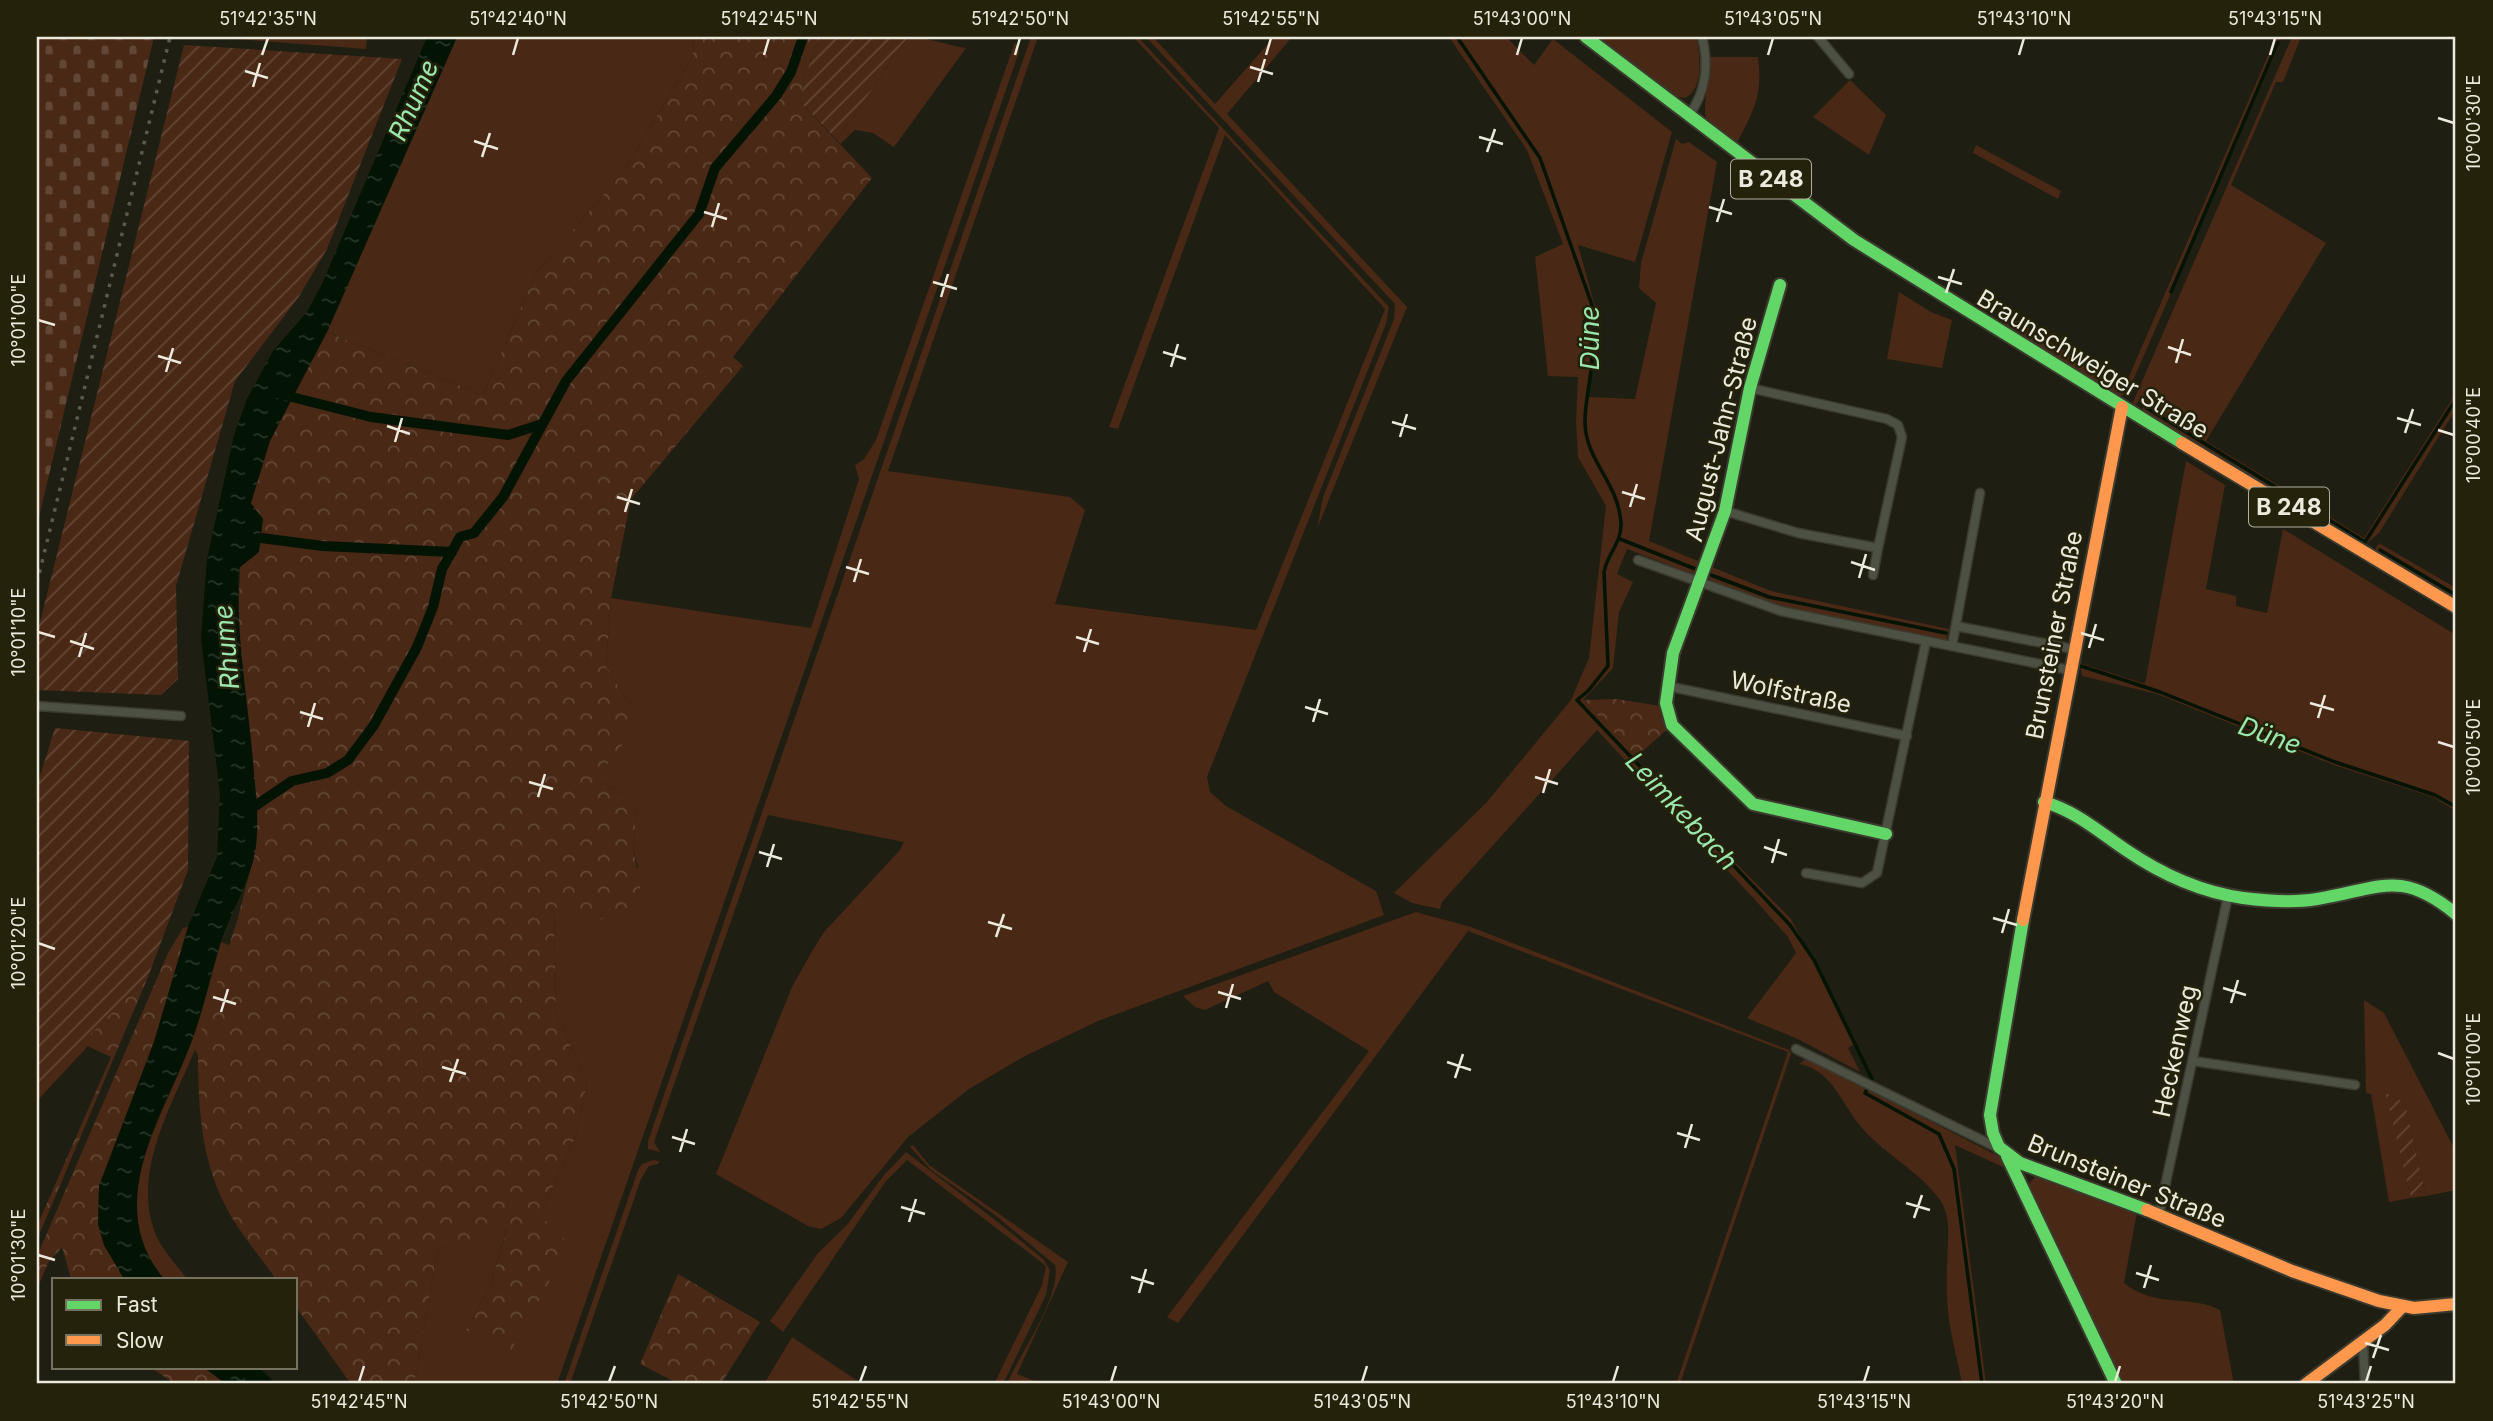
<svg xmlns="http://www.w3.org/2000/svg" width="2493" height="1421" viewBox="0 0 2493 1421" font-family="Inter,sans-serif">
  <style>
    .grass { fill: #492815 }
    .forest { fill: url(#forest-crowns) }
    .cemetery { fill: url(#cemetery-stones) }
    .garden { fill: url(#garden-furrows) }
    .water { fill: url(#water-ripples) }
    .lines { fill: none; stroke-linecap: round; stroke-linejoin: round }
    .stream { stroke: #031304; stroke-width: 3.5 }
    .canal { stroke: #031304; stroke-width: 10 }
    .street-casing { stroke: #3b3a2f; stroke-width: 11 }
    .fast-casing { stroke: #3b3a2f; stroke-width: 16 }
    .slow-casing { stroke: #3b3a2f; stroke-width: 16 }
    .street { stroke: #4d5144; stroke-width: 8 }
    .fast { stroke: #63d668; stroke-width: 12 }
    .slow { stroke: #ff974d; stroke-width: 12 }
    .rail { stroke: #595a50; stroke-width: 3.5; stroke-dasharray: 3.5 7; stroke-linecap: butt }
    .ticks { fill: none; stroke: #eceadc; stroke-width: 2.5 }
    .labels { text-anchor: middle; dominant-baseline: central; stroke-width: 5; stroke-linejoin: round; paint-order: stroke }
    .shield { fill: #25220c; stroke: #b0ae9e; stroke-width: 2 }
    .shield-label { font-size: 23px; font-weight: bold; fill: #eceadc }
    .street-label { font-size: 24px; fill: #eceadc; stroke: #25220c }
    .water-label { font-size: 26px; font-style: italic; fill: #9ae8ae; stroke: #25220c }
    .neatline { fill: none; stroke: #eceadc; stroke-width: 2.5 }
    .ticks-label { font-size: 18px; text-anchor: middle; fill: #eceadc }
  </style>
  <defs>
    <pattern id="forest-crowns" width="20" height="18" patternUnits="userSpaceOnUse" patternTransform="scale(1.75)"><rect width="20" height="18" fill="#492815"/><path d="M2 6a3 3 0 1 1 6 0M12 15a3 3 0 1 1 6 0" fill="none" stroke="#634736"/></pattern>
    <pattern id="cemetery-stones" width="16" height="16" patternUnits="userSpaceOnUse" patternTransform="scale(1.75)"><rect width="16" height="16" fill="#492815"/><path d="M2 7V4a2 2 0 0 1 4 0v3zM10 15v-3a2 2 0 0 1 4 0v3z" fill="#634736"/></pattern>
    <pattern id="garden-furrows" width="10" height="10" patternUnits="userSpaceOnUse" patternTransform="scale(1.75)"><rect width="10" height="10" fill="#492815"/><path d="M-1 1l2-2M0 10L10 0M9 11l2-2" fill="none" stroke="#634736"/></pattern>
    <pattern id="water-ripples" width="26" height="14" patternUnits="userSpaceOnUse" patternTransform="scale(1.75)"><rect width="26" height="14" fill="#031304"/><path d="M2 4q2-2 4 0t4 0M15 11q2-2 4 0t4 0" fill="none" stroke="#283628"/></pattern>
  </defs>
  <rect width="100%" height="100%" fill="#1f1e12"/>
  <g class="grass">
    <path d="M210,37H367L366,49Z"/>
    <path d="M457,37H694L693,55L626,168L536,273L483,395L327,332Z"/>
    <path d="M908,37C928,37 946,45 966,48L894,147L873,133L855,130L840,144L837,140Z"/>
    <path d="M1031,37H1038L888,471L1070,497L1085,510L1055,604L1256,630L1385,309L1225,135L1118,429L1109,427L1219,128L1133,37H1138L1389,307L1386,324L1207,777L1210,792L1226,806L1376,891L1384,915L1098,1021L1023,1057L969,1089L908,1137L841,1218L821,1229L808,1226L716,1174L792,987L811,953L824,932L900,850L904,842L768,815L654,1142L660,1152L648,1149V1141Z"/>
    <path d="M1146,37H1153L1215,104L1274,37H1292L1227,114L1407,307L1317,529L1323,497L1394,319L1395,304Z"/>
    <path d="M1449,37H1506L1534,65L1553,39L1672,132L1635,262L1578,245L1596,310L1592,311L1589,323L1594,348L1589,397L1635,399L1656,303L1639,288L1641,263L1676,139L1682,144L1689,142L1717,162L1649,541L1703,563L1695,575L1627,549L1617,574L1633,582L1619,612L1613,668L1583,700L1637,756L1634,759L1639,765L1791,919L1856,1043L1848,1048L1860,1072L1800,1040L1747,1018L1796,953L1788,937L1756,901L1597,730L1442,902L1440,909L1412,903L1394,893L1486,803L1571,700L1589,658L1606,506L1578,457L1576,422L1578,377L1548,376L1535,257L1563,244L1527,150Z"/>
    <path d="M1595,37H1691L1697,40C1700,58 1704,89 1685,98L1674,96Z"/>
    <path d="M2276,37H2280L2279,45L2128,392L2120,397L2114,395L2002,326L2007,315L2124,388Z"/>
    <path d="M2292,37H2301L2283,82H2276L2231,185L2326,243L2206,441L2364,538L2456,393V409L2379,533L2365,545L2141,412L2145,404L2141,399L2134,406L2133,402Z"/>
    <path d="M1015,42L1019,52L557,1384H414L438,1249L507,1227L490,1287L466,1330L540,1215L575,1138L587,1083L556,1012L554,906L638,868L633,848L637,807L621,793L595,779L633,709L606,667L611,598L811,628L859,479L855,465L864,459L876,440Z"/>
    <path d="M1710,57H1758C1763,95 1754,110 1737,143L1706,120C1702,100 1711,78 1710,57Z"/>
    <path d="M1850,80L1886,115L1869,155L1813,117Z"/>
    <path d="M1976,145L2061,191L2058,199L1973,153Z"/>
    <path d="M1899,292L1931,312L1952,320L1942,368L1887,359Z"/>
    <path d="M2186,461L2225,485L2206,589L2236,596V606L2267,613L2283,529L2456,635V811L2433,797L2334,765L2157,694L2082,676L2080,663L2145,684Z"/>
    <path d="M2379,543L2456,588V602L2373,553Z"/>
    <path d="M1712,567L1771,591L1949,629L1946,641L1771,605L1712,583L1709,578Z"/>
    <path d="M1416,912L1471,927L1789,1050L1791,1054L1680,1384H1676L1788,1052L1468,931L1178,1323L1167,1317L1369,1051L1274,992L1268,981L1205,1010L1195,1007L1183,996Z"/>
    <path d="M221,942L229,945C219,981 208,1017 194,1052C172,1105 133,1170 154,1230C160,1248 176,1264 187,1279H164C100,1202 165,1117 192,1040C203,1008 212,975 221,942Z"/>
    <path d="M2364,1000L2384,1013L2456,1152V1190L2426,1196L2405,1103L2386,1093L2411,1198L2389,1202L2371,1094L2366,1093Z"/>
    <path d="M81,1043L88,1046L37,1101V1087Z"/>
    <path d="M1807,1058L1998,1156L2004,1162L2003,1167L1955,1145L1986,1384H1962C1959,1365 1953,1346 1950,1326C1945,1298 1947,1270 1948,1241C1949,1227 1948,1212 1940,1200C1918,1169 1881,1153 1858,1123C1840,1100 1831,1070 1799,1064Z"/>
    <path d="M913,1145L929,1165L1068,1262L1017,1374L1042,1384H1007C1019,1355 1062,1295 1055,1265L995,1215L931,1170L910,1147Z"/>
    <path d="M906,1152L999,1223L1043,1259L1050,1270L1046,1295L1003,1384H994L1042,1285L1046,1266L907,1160L886,1181L783,1332L770,1321L818,1253L846,1226L884,1175Z"/>
    <path d="M653,1160L659,1161L658,1164L649,1166L641,1179L570,1384H564L638,1170L642,1164Z"/>
    <path d="M2037,1175L2137,1212L2124,1283C2157,1309 2189,1294 2220,1310L2234,1384H2121L2025,1188Z"/>
    <path d="M792,1337L862,1384H764Z"/>
  </g>
  <g class="forest">
    <path d="M694,37H820L805,76L800,102L872,178L733,357L743,366L631,499L611,598L606,667L633,709L635,729L595,779L621,793L637,807L633,848L641,891L631,906L595,922L554,907L556,1012L587,1083L575,1138L540,1215L570,1244L511,1351L466,1330L490,1287L507,1228L438,1249L414,1384H351L296,1307V1279H276C259,1255 237,1230 224,1203C201,1157 198,1105 198,1055L195,1050L237,921L255,852L257,818L236,662L241,549L253,470L327,332L483,395L536,273L626,168L693,55Z"/>
    <path d="M1616,699L1661,706V717L1669,728L1637,756L1583,700Z"/>
    <path d="M188,927L154,1042L99,1186L98,1224L104,1245L124,1279H71L62,1247L48,1263L37,1289V1256L168,953L183,928Z"/>
    <path d="M148,977L37,1240V1226L111,1057L81,1043Z"/>
    <path d="M678,1274L760,1322L721,1384H679L640,1364Z"/>
    <path d="M150,1367H203L226,1384H175Z"/>
  </g>
  <path class="cemetery" d="M37,37H154L37,525Z"/>
  <g class="garden">
    <path d="M820,37H908L837,140L800,102L805,76Z"/>
    <path d="M184,45L402,59L327,249L298,298L235,381L176,586L178,679L161,695L37,690V634Z"/>
    <path d="M55,728L189,741L188,870L148,977L37,1087V785Z"/>
    <path d="M2385,1092L2405,1103L2426,1196L2411,1198Z"/>
  </g>
  <g class="water">
    <path d="M427,37H457L327,332L270,441L251,503L263,519L259,552L239,568C235,636 249,705 254,773C257,805 261,837 251,868C243,893 230,916 221,941C210,974 204,1010 191,1043C162,1117 102,1205 164,1279H124L104,1245L98,1224L99,1186L154,1042L188,927L217,857L220,794L201,638L207,559L234,435L247,399L273,351L307,312L322,284Z"/>
    <path d="M203,1367H258L277,1384H226Z"/>
  </g>
  <g class="lines">
    <g class="stream">
      <path d="M1457,37L1540,158L1592,305L1584,323C1602,350 1584,392 1585,423C1586,462 1618,481 1621,523C1622,543 1607,554 1604,572L1608,666L1588,691L1577,700L1790,925L1814,960L1872,1079L1865,1093L1939,1134L1954,1169L1982,1384"/>
      <path d="M2171,292L2278,42"/>
      <path d="M2147,408L2365,542L2456,399"/>
      <path d="M1620,539L1698,570"/>
      <path d="M2380,550L2456,595"/>
      <path d="M1711,575L1769,597L1946,633"/>
      <path d="M2081,666L2160,692L2335,762L2435,795L2456,807"/>
    </g>
    <g class="canal">
      <path d="M280,394L371,417L508,435L542,424"/>
      <path d="M261,538L323,546L452,552"/>
      <path d="M246,812L292,781L327,773L348,760L374,725L417,647L433,607L442,569L460,537L474,533L503,497L566,381L699,214L715,168L776,96L791,72L803,37"/>
    </g>
    <defs>
      <g id="street">
        <path d="M1818,37L1849,74"/>
        <path d="M1689,115C1706,92 1709,64 1702,37"/>
        <path d="M1725,511L1798,533L1878,548L1902,437L1898,425L1887,419L1750,388"/>
        <path d="M1638,560L1781,611L2069,670"/>
        <path d="M1873,575L1878,548"/>
        <path d="M1956,626L2073,649"/>
        <path d="M1952,646L1980,493"/>
        <path d="M1667,686L1907,736"/>
        <path d="M37,706L181,716"/>
        <path d="M1806,873L1862,883L1877,873L1926,641"/>
        <path d="M1796,1049L1998,1148"/>
        <path d="M2193,1061L2355,1085"/>
        <path d="M2159,1214L2228,896"/>
        <path d="M2363,1342L2365,1384"/>
      </g>
      <g id="fast">
        <path d="M1586,37L1854,240L2182,443"/>
        <path d="M1780,285L1750,388L1725,511L1673,653L1666,703L1672,725L1753,804L1886,834"/>
        <path d="M2044,802C2076,811 2099,832 2126,850C2161,874 2201,892 2243,898C2267,901 2293,903 2317,899C2380,889 2400,868 2456,914"/>
        <path d="M2023,920L1990,1115L1993,1133L1999,1147L2020,1163L2147,1210"/>
        <path d="M2007,1156L2116,1384"/>
      </g>
      <g id="slow">
        <path d="M2182,443L2456,607"/>
        <path d="M2023,920L2122,407"/>
        <path d="M2147,1210L2292,1271L2379,1301L2414,1308L2456,1304"/>
        <path d="M2306,1384L2385,1325L2402,1307"/>
      </g>
    </defs>
    <use href="#street" class="street-casing"/>
    <use href="#fast" class="fast-casing"/>
    <use href="#slow" class="slow-casing"/>
    <use href="#street" class="street"/>
    <use href="#fast" class="fast"/>
    <use href="#slow" class="slow"/>
    <path class="rail" d="M37,583L170,37"/>
  </g>
  <path class="ticks" d="M262,55L268,38M513,55L518,38M764,55L769,38M1015,55L1020,38M1266,55L1271,38M1517,55L1522,38M1768,55L1773,38M2019,55L2024,38M2270,55L2275,38M1250,67L1273,74M245,71L268,78M1258,82L1265,59M253,87L260,63M2438,118L2454,123M1479,137L1503,144M474,141L498,149M1487,152L1495,129M482,157L490,133M1709,207L1732,214M704,212L727,219M1717,222L1724,199M712,227L719,203M1938,277L1962,284M933,282L957,289M1946,293L1954,269M941,297L948,274M38,320L55,325M2168,347L2191,355M1163,352L1186,359M158,356L181,363M2176,363L2183,339M1171,367L1178,344M166,372L173,348M2397,418L2421,425M1392,422L1416,429M387,426L410,434M2438,430L2454,435M2405,433L2413,409M1400,437L1407,414M395,442L402,418M1622,492L1645,499M617,497L640,504M1630,507L1637,484M625,512L632,489M1851,562L1875,570M846,567L869,574M1859,578L1866,554M854,582L861,559M38,632L55,637M2081,633L2104,640M1076,637L1099,644M70,641L94,649M2089,648L2096,624M1084,652L1091,629M79,657L86,633M2310,703L2334,710M1305,707L1328,714M300,712L323,719M2318,718L2325,695M1313,722L1320,699M308,727L315,703M2438,742L2454,747M1535,777L1558,784M529,782L553,789M1543,793L1550,769M538,797L545,774M1764,847L1787,855M759,852L782,859M1772,863L1779,839M767,867L774,844M1993,918L2017,925M988,922L1012,929M2002,933L2009,909M996,937L1004,914M38,943L55,949M2223,988L2246,995M1218,992L1241,999M213,997L236,1004M2231,1003L2238,980M1226,1008L1233,984M221,1012L228,989M2438,1053L2454,1059M1447,1062L1471,1070M442,1067L466,1074M1455,1078L1463,1054M450,1082L458,1059M1677,1133L1700,1140M672,1137L695,1144M1685,1148L1692,1124M680,1152L687,1129M1906,1203L1930,1210M901,1207L925,1214M1914,1218L1922,1195M909,1222L916,1199M38,1255L55,1260M2136,1273L2159,1280M1131,1277L1154,1284M2144,1288L2151,1265M1139,1293L1146,1269M2365,1343L2389,1350M2373,1358L2381,1335M359,1382L364,1366M609,1382L615,1366M860,1382L866,1366M1111,1382L1116,1366M1362,1382L1367,1366M1613,1382L1618,1366M1864,1382L1869,1366M2115,1382L2120,1366M2366,1382L2371,1366"/>
  <g class="labels">
    <g class="shield">
      <rect x="1731" y="159.5" width="80" height="39" rx="5"/>
      <rect x="2249" y="487.5" width="80" height="39" rx="5"/>
    </g>
    <g class="shield-label">
      <text x="1771" y="179">B 248</text>
      <text x="2289" y="507">B 248</text>
    </g>
    <g class="street-label">
      <text transform="translate(2093 364) rotate(31)">Braunschweiger Straße</text>
      <text transform="translate(1721 429) rotate(-76)">August-Jahn-Straße</text>
      <text transform="translate(2054 635) rotate(-79)">Brunsteiner Straße</text>
      <text transform="translate(1791 692) rotate(12)">Wolfstraße</text>
      <text transform="translate(2175 1051) rotate(-78)">Heckenweg</text>
      <text transform="translate(2127 1181) rotate(22)">Brunsteiner Straße</text>
    </g>
    <g class="water-label">
      <text transform="translate(413 100) rotate(-66)">Rhume</text>
      <text transform="translate(1589 338) rotate(-90)">Düne</text>
      <text transform="translate(226 647) rotate(-95)">Rhume</text>
      <text transform="translate(2270 735) rotate(20)">Düne</text>
      <text transform="translate(1682 811) rotate(47)">Leimkebach</text>
    </g>
  </g>
  <rect width="2493" height="1421" fill="none" stroke="#25220c" stroke-width="77"/>
  <rect x="52" y="1278" width="245" height="91" fill="#25220c" stroke="#75725f" stroke-width="2"/>
  <rect x="66" y="1300" width="35" height="10" fill="#63d668" stroke="#75725f" stroke-width="2"/>
  <text x="116" y="1312" font-size="21" fill="#eceadc">Fast</text>
  <rect x="66" y="1335" width="35" height="10" fill="#ff974d" stroke="#75725f" stroke-width="2"/>
  <text x="116" y="1348" font-size="21" fill="#eceadc">Slow</text>
  <rect x="38" y="38" width="2416" height="1344" class="neatline"/>
  <g class="ticks-label">
    <text x="268" y="25">51°42'35"N</text>
    <text x="518" y="25">51°42'40"N</text>
    <text x="769" y="25">51°42'45"N</text>
    <text x="1020" y="25">51°42'50"N</text>
    <text x="1271" y="25">51°42'55"N</text>
    <text x="1522" y="25">51°43'00"N</text>
    <text x="1773" y="25">51°43'05"N</text>
    <text x="2024" y="25">51°43'10"N</text>
    <text x="2275" y="25">51°43'15"N</text>
    <text transform="translate(2474 123) rotate(-90)" y="6">10°00'30"E</text>
    <text transform="translate(19 320) rotate(-90)" y="6">10°01'00"E</text>
    <text transform="translate(2474 435) rotate(-90)" y="6">10°00'40"E</text>
    <text transform="translate(19 632) rotate(-90)" y="6">10°01'10"E</text>
    <text transform="translate(2474 747) rotate(-90)" y="6">10°00'50"E</text>
    <text transform="translate(19 943) rotate(-90)" y="6">10°01'20"E</text>
    <text transform="translate(2474 1059) rotate(-90)" y="6">10°01'00"E</text>
    <text transform="translate(19 1255) rotate(-90)" y="6">10°01'30"E</text>
    <text x="359" y="1408">51°42'45"N</text>
    <text x="609" y="1408">51°42'50"N</text>
    <text x="860" y="1408">51°42'55"N</text>
    <text x="1111" y="1408">51°43'00"N</text>
    <text x="1362" y="1408">51°43'05"N</text>
    <text x="1613" y="1408">51°43'10"N</text>
    <text x="1864" y="1408">51°43'15"N</text>
    <text x="2115" y="1408">51°43'20"N</text>
    <text x="2366" y="1408">51°43'25"N</text>
  </g>
</svg>
